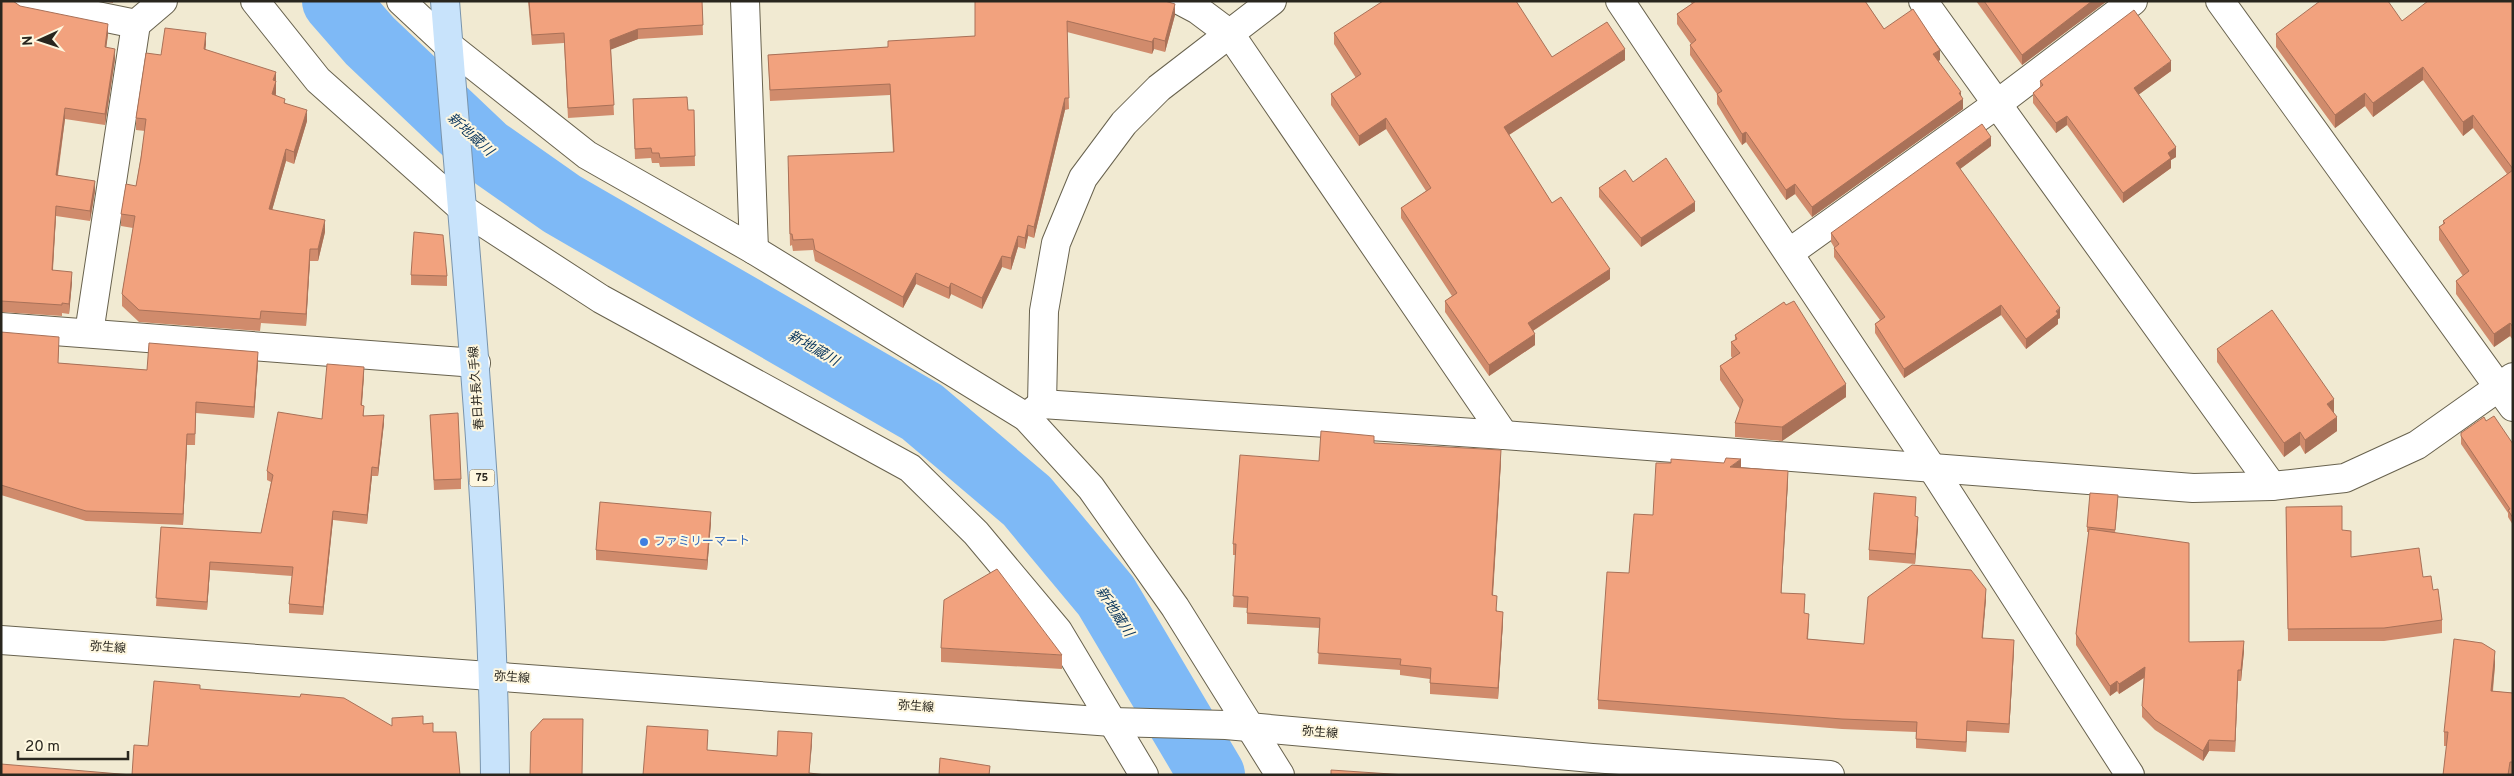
<svg xmlns="http://www.w3.org/2000/svg" width="2514" height="776" viewBox="0 0 2514 776" font-family="Overpass,'Noto Sans JP',sans-serif">
  <style>
    .lines { fill: none; stroke-linecap: round; stroke-linejoin: round }
    .river { stroke: #7eb9f6; stroke-width: 66 }
    .minor-casing { stroke: #68624e; stroke-width: 30 }
    .tertiary-casing { stroke: #68624e; stroke-width: 30 }
    .primary-casing { stroke: #7994ac; stroke-width: 30 }
    .minor { stroke: #fff; stroke-width: 28 }
    .tertiary { stroke: #fff; stroke-width: 28 }
    .primary { stroke: #c8e3fb; stroke-width: 28 }
    .wall { fill: #d08b6c }
    .shaded-wall { fill: #a97158 }
    .building { fill: #f2a27e; stroke: #a97158 }
    .shop-dot { fill: #3f7fe0; stroke: #fef7df; stroke-width: 2 }
    .labels { text-anchor: middle; dominant-baseline: central; stroke-width: 4; stroke-linejoin: round; paint-order: stroke }
    .shield { fill: #fef7df; stroke: #696558; stroke-width: 1 }
    .shield-label { font-size: 11px; font-weight: bold; fill: #29261e }
    .street-label { font-size: 12px; fill: #29261e; stroke: #fef7df }
    .shop-label { font-size: 12px; fill: #366cbe; stroke: #fef7df; text-anchor: start }
    .water-label { font-size: 14px; font-style: italic; fill: #0f3a60; stroke: #fef7df }
  </style>
  <rect width="100%" height="100%" fill="#f1ead2"/>
  <g class="lines">
    <path class="river" d="M335,1L370,41L485,150L562,204L922,412L1027,501L1106,596L1212,775"/>
    <defs>
      <g id="minor">
        <path d="M24,1L136,24"/>
        <path d="M255,1L318,80L464,210L601,299L910,468L976,533L1058,631L1144,775"/>
        <path d="M401,1L448,45L587,155L754,250L1026,417L1091,488L1175,607L1280,775"/>
        <path d="M745,1L754,250"/>
        <path d="M1181,1L1198,10L1230,34L1504,435"/>
        <path d="M1923,1L2272,486"/>
        <path d="M2220,1L2513,407"/>
        <path d="M1789,253L1997,104L2133,1"/>
        <path d="M1,327L476,363"/>
        <path d="M89,333L136,24L163,1"/>
        <path d="M1042,404L1044,311L1056,243L1083,178L1124,123L1159,88L1272,1"/>
        <path d="M1026,417L1042,404L1504,435L2193,488L2272,486L2345,478L2417,445L2513,377"/>
      </g>
      <g id="tertiary">
        <path d="M1620,1L1932,468L2130,775"/>
        <path d="M1,640L1112,722L1226,725L1592,758L1830,775"/>
      </g>
      <path id="primary" d="M445,1C465,259 492,516 495,775"/>
    </defs>
    <use href="#minor" class="minor-casing"/>
    <use href="#tertiary" class="tertiary-casing"/>
    <use href="#primary" class="primary-casing"/>
    <use href="#minor" class="minor"/>
    <use href="#tertiary" class="tertiary"/>
    <use href="#primary" class="primary"/>
  </g>
  <g class="wall">
    <path d="M1,1L20,6L108,34L106,47L115,59L105,125L65,119L58,175L95,191L90,221L56,216L53,270L72,282L69,314L62,313V316L1,312Z"/>
    <path d="M103,1H113V3Z"/>
    <path d="M528,1H702L703,35L638,39L611,49L614,115L568,118L564,43L532,45Z"/>
    <path d="M975,1L1175,15L1165,52L1154,49L1152,54L1067,32L1069,109L1065,110L1034,238L1028,236L1025,249L1018,247L1011,270L1002,267L982,309L951,294L949,299L916,284L903,308L815,261L813,250L793,251L792,245L790,246L788,167L893,152L890,95L770,101L768,55L888,47L975,36Z"/>
    <path d="M1690,1H1865L1884,29L1940,60L1938,61L1961,95L1963,109L1812,217L1795,194L1786,200L1746,142L1742,145L1717,104V94L1690,55V45L1691,44L1677,24V14L1692,4Z"/>
    <path d="M1976,1H2107L2022,65Z"/>
    <path d="M2513,1V340L2510,336L2494,347L2456,294V281L2463,276L2439,240V227L2443,224V221L2507,174L2473,128L2463,136L2423,80L2373,117L2365,106L2335,128L2276,47V34L2402,21Z"/>
    <path d="M1334,33L1552,57L1625,60L1509,135L1552,203L1610,279L1533,331L1535,345L1489,376L1445,312V301L1452,296L1401,218V208L1426,191L1386,129L1359,146L1331,105V94L1356,78L1334,44Z"/>
    <path d="M206,44L205,50L276,81V95L307,121L294,164L286,161L272,210L325,232L318,261H310L306,326L261,323L260,331L139,322L122,306V294L133,228L121,226V214L136,186L145,131L136,130V118L161,55Z"/>
    <path d="M2171,71L2138,95L2176,157L2171,160V168L2123,203L2067,125L2056,133L2033,103V93L2040,87V81Z"/>
    <path d="M633,99L688,110H694L695,166L660,167L659,163H652L651,158L635,159Z"/>
    <path d="M1991,146L1960,169L2060,318L2058,319V324L2026,349L2001,315L1904,378L1875,333V324L1880,320L1834,257V247L1831,242V233Z"/>
    <path d="M1599,188L1695,211L1641,247L1599,197Z"/>
    <path d="M411,275L447,276V286L411,285Z"/>
    <path d="M1,332L59,347L58,363L147,370L258,362L254,418L196,413L195,445H187L183,525L86,521L1,495Z"/>
    <path d="M1735,335L1846,397L1782,441L1735,437V423L1740,409L1720,380V366L1732,358L1731,356V342L1735,340Z"/>
    <path d="M2217,349L2334,413L2337,431L2305,454L2300,445L2284,457L2217,362Z"/>
    <path d="M364,375L362,405L364,416L384,423L378,476H372L367,524L333,520L323,615L289,613V604L292,576L210,570L207,610L156,606L161,527L261,533L271,482L267,480V471L322,419Z"/>
    <path d="M430,415L461,479V489L434,490Z"/>
    <path d="M2486,421L2513,444V525L2508,517V513L2461,444V433Z"/>
    <path d="M1374,443L1501,461L1493,596L1497,612L1503,622L1498,699L1430,694V679L1400,675V670L1318,664L1320,628L1247,624V608L1233,607L1236,555H1233V544L1319,461Z"/>
    <path d="M1671,463L1741,467L1788,481L1781,593L1804,613L1809,623L1808,639L1864,644L1986,599L1982,638L2014,650L2009,733L1967,731L1966,752L1916,748V732L1842,729L1598,709V700L1629,573L1653,515Z"/>
    <path d="M2118,501L2115,533L2189,642L2244,651L2241,681H2238L2235,752L2209,751L2203,761L2155,730L2142,717V706L2144,678L2119,694L2117,691L2110,696L2076,645V634L2089,532H2087V527Z"/>
    <path d="M1916,507L1915,517L1918,527L1915,564L1869,560V550Z"/>
    <path d="M2286,507L2342,530L2351,557L2423,577L2433,590L2442,620V633L2384,641H2288Z"/>
    <path d="M711,522L707,570L596,560V550Z"/>
    <path d="M941,648L1062,655V669L941,662Z"/>
    <path d="M2495,665L2493,691L2513,693V775H2443L2447,746H2444V732Z"/>
  </g>
  <g class="shaded-wall">
    <path d="M2092,1H2107L2022,65V55Z"/>
    <path d="M1175,4V15L1165,52V41Z"/>
    <path d="M108,24V34L105,58V47Z"/>
    <path d="M638,29V39L610,50V40Z"/>
    <path d="M206,33V44L204,61V49Z"/>
    <path d="M1154,38V49L1152,54V42Z"/>
    <path d="M115,49V59L105,125V114Z"/>
    <path d="M1625,49V60L1504,138V127Z"/>
    <path d="M1940,50V60L1933,64V54Z"/>
    <path d="M2171,61V71L2134,98V88Z"/>
    <path d="M2423,67V80L2373,117V103Z"/>
    <path d="M276,72V93L272,106L273,80Z"/>
    <path d="M1961,92V100L1963,99V109L1812,217V207Z"/>
    <path d="M2365,93V106L2335,128V115Z"/>
    <path d="M1065,98V110L1034,238V227Z"/>
    <path d="M65,108V119L56,185V175Z"/>
    <path d="M307,110V121L294,164V152Z"/>
    <path d="M2473,115V128L2463,136V122Z"/>
    <path d="M2067,116V125L2056,133V123Z"/>
    <path d="M1386,118V129L1359,146V136Z"/>
    <path d="M1746,132V142L1742,145V134Z"/>
    <path d="M1991,137V146L1956,172V163Z"/>
    <path d="M2176,147V157L2171,160V168L2123,203V193L2168,153Z"/>
    <path d="M286,149V161L269,221V209Z"/>
    <path d="M95,181V191L90,221V211Z"/>
    <path d="M1795,184V194L1786,200V190Z"/>
    <path d="M1695,202V211L1641,247V238Z"/>
    <path d="M56,206V216L52,281V270Z"/>
    <path d="M325,220V232L318,261V249Z"/>
    <path d="M1028,225V236L1025,249V238Z"/>
    <path d="M1018,236V247L1011,270V258Z"/>
    <path d="M310,249V261L306,326V314Z"/>
    <path d="M1002,256V267L982,309V298Z"/>
    <path d="M1610,269V279L1528,334V323Z"/>
    <path d="M72,272V282L69,314V304Z"/>
    <path d="M916,273V284L903,308V297Z"/>
    <path d="M951,283V294L949,299V288Z"/>
    <path d="M2001,305V315L1904,378V369Z"/>
    <path d="M2060,308V318L2058,319V324L2026,349V339Z"/>
    <path d="M2510,323V336L2494,347V334Z"/>
    <path d="M1535,334V345L1489,376V365Z"/>
    <path d="M258,352V362L254,418V407Z"/>
    <path d="M364,367V375L361,414V405Z"/>
    <path d="M1846,384V397L1782,441V427Z"/>
    <path d="M2334,399V413L2327,418V404Z"/>
    <path d="M384,415V423L378,476V468Z"/>
    <path d="M2337,417V431L2305,454V440Z"/>
    <path d="M2300,432V445L2284,457V443Z"/>
    <path d="M187,434V445L183,525V514Z"/>
    <path d="M1501,450V461L1492,606V595Z"/>
    <path d="M1741,459V469L1730,467Z"/>
    <path d="M372,467V476L367,524V515Z"/>
    <path d="M1788,471V481L1781,602V593Z"/>
    <path d="M333,511V520L323,615V607Z"/>
    <path d="M711,512V522L707,570V560Z"/>
    <path d="M1918,517V527L1915,564V554Z"/>
    <path d="M210,562V570L207,610V602Z"/>
    <path d="M1986,589V599L1982,647V638Z"/>
    <path d="M1503,612V622L1498,699V688Z"/>
    <path d="M2014,640V650L2009,733V724Z"/>
    <path d="M2244,641V651L2241,681V670Z"/>
    <path d="M2495,651V665L2491,705V691Z"/>
    <path d="M2145,667V677L2119,694V684Z"/>
    <path d="M2238,670V681L2235,752V741Z"/>
    <path d="M2117,681V691L2110,696V686Z"/>
    <path d="M1967,721V731L1966,752V742Z"/>
    <path d="M812,733V745L809,775Z"/>
    <path d="M2209,740V751L2203,761V751Z"/>
  </g>
  <g class="building">
    <path d="M1,1H13L20,6L108,24L105,47L115,49L105,114L65,108L56,175L95,181L90,211L56,206L52,270L72,272L69,304L62,303V305L1,301Z"/>
    <path d="M529,1H702L703,25L638,29L610,40L614,105L568,108L564,33L532,35Z"/>
    <path d="M975,1H1165L1175,4L1165,41L1154,38L1152,42L1067,21L1069,98H1065L1034,227L1028,225L1025,238L1018,236L1011,258L1002,256L982,298L951,283L949,288L916,273L903,297L815,250L813,239L793,240L792,234H790L788,156L894,152L890,84L770,90L768,55L888,47V41L975,36Z"/>
    <path d="M1383,1H1516L1552,57L1607,22L1625,49L1504,127L1552,203L1561,197L1610,269L1528,323L1535,334L1489,365L1445,301L1457,293L1401,208L1431,188L1386,118L1359,136L1331,94L1361,74L1334,33Z"/>
    <path d="M1696,1H1865L1884,29L1913,9L1940,50L1933,54L1961,92L1959,93L1963,99L1812,207L1795,184L1786,190L1746,132L1742,134L1717,94L1722,91L1690,45L1696,40L1677,14Z"/>
    <path d="M1984,1H2092L2022,55Z"/>
    <path d="M2320,1H2388L2402,21L2428,1H2513V169L2473,115L2463,122L2423,67L2373,103L2365,93L2335,115L2276,34Z"/>
    <path d="M2134,10L2171,61L2134,88L2176,147L2168,153L2171,158L2123,193L2067,116L2056,123L2033,93L2043,85L2040,81Z"/>
    <path d="M165,28L206,33L204,49L276,72L273,80L276,81L272,94L285,99L284,103L307,110L294,152L286,149L269,209L325,220L318,249H310L306,314L261,311L260,319L139,310L122,294L135,216L121,214L126,184L136,186L141,158L146,119L136,118L146,53L161,55Z"/>
    <path d="M687,97L688,110H694L695,156L660,158L659,153H652L651,148L635,149L633,99Z"/>
    <path d="M1982,124L1991,137L1956,163L2060,308L2056,311L2058,314L2026,339L2001,305L1904,369L1875,324L1885,317L1834,248L1839,244L1831,233Z"/>
    <path d="M1666,158L1695,202L1641,238L1599,188L1625,170L1633,182Z"/>
    <path d="M2513,170V327L2510,323L2494,334L2456,281L2469,271L2439,227L2445,223L2443,221Z"/>
    <path d="M414,232L443,235L447,276L411,275Z"/>
    <path d="M1794,301L1846,384L1782,427L1735,423L1743,400L1720,366L1740,353L1731,342L1737,339L1735,335L1784,302L1786,305Z"/>
    <path d="M2272,310L2334,399L2327,404L2337,417L2305,440L2300,432L2284,443L2217,349Z"/>
    <path d="M1,332L59,337L58,363L147,370L149,343L258,352L254,407L196,402L195,434H187L183,514L86,511L1,485Z"/>
    <path d="M327,364L364,367L361,405L364,406L363,416L384,415L378,468L372,467L367,515L333,511L323,607L289,604L293,567L210,562L207,602L156,598L161,527L261,533L273,475L267,471L278,412L322,419Z"/>
    <path d="M458,413L461,479L434,480L430,415Z"/>
    <path d="M2494,416L2513,444V518L2508,510L2510,509L2461,436V433L2484,417L2486,421Z"/>
    <path d="M1321,431L1374,436V443L1501,450L1492,595L1497,596L1496,611L1503,612L1498,688L1430,683L1431,668L1400,665L1401,659L1318,653L1320,618L1247,613L1248,597L1233,596L1236,544H1233L1240,455L1319,461Z"/>
    <path d="M1726,458L1741,459L1730,467L1788,471L1781,593L1805,594L1804,613L1809,614L1807,639L1864,644L1868,597L1912,565L1971,570L1986,589L1982,638L2014,640L2009,724L1967,721L1966,742L1916,739L1917,722L1842,719L1598,700L1607,572L1629,573L1634,514L1653,515L1656,463H1671V459L1724,463Z"/>
    <path d="M1874,493L1916,497L1915,516L1918,517L1915,554L1869,550Z"/>
    <path d="M2090,493L2118,495L2115,530L2087,527Z"/>
    <path d="M600,502L711,512L707,560L596,550Z"/>
    <path d="M2342,506V530L2351,531V557L2419,548L2423,577L2431,576L2433,590L2438,589L2442,620L2384,628L2288,629L2286,507Z"/>
    <path d="M2089,529L2189,543V642L2244,641L2241,670H2238L2235,741L2209,740L2203,751L2155,720L2142,706L2145,667L2119,684L2117,681L2110,686L2076,634Z"/>
    <path d="M997,569L1062,655L941,648L944,600Z"/>
    <path d="M2454,639L2482,643L2495,651L2491,691L2513,693V762H2510L2508,775H2443L2448,732H2444Z"/>
    <path d="M154,681L200,685V689L300,697L301,694L344,698L392,726V718L423,716V724L433,723V732H456L460,775H1V764L132,775L134,745L148,746Z"/>
    <path d="M543,719H583L582,775H530L531,732Z"/>
    <path d="M647,726L708,730L707,750L777,756L778,731L812,733L809,773L826,775H643Z"/>
    <path d="M940,758L990,766L989,775H939Z"/>
    <path d="M1331,770L1406,775H1331Z"/>
  </g>
  <circle class="shop-dot" cx="644" cy="542" r="5"/>
  <g class="labels">
    <rect class="shield" x="469.5" y="469.5" width="25" height="17" rx="4"/>
    <g class="shield-label">
      <text x="482" y="478">75</text>
    </g>
    <g class="street-label">
      <text transform="translate(477 388) rotate(-94)">春日井長久手線</text>
      <text transform="translate(108 648) rotate(4)">弥生線</text>
      <text transform="translate(512 678) rotate(4)">弥生線</text>
      <text transform="translate(916 707) rotate(4)">弥生線</text>
      <text transform="translate(1320 733) rotate(5)">弥生線</text>
    </g>
    <g class="shop-label">
      <text x="654" y="542">ファミリーマート</text>
    </g>
    <g class="water-label">
      <text transform="translate(470 135) rotate(42)">新地蔵川</text>
      <text transform="translate(813 349) rotate(30)">新地蔵川</text>
      <text transform="translate(1114 612) rotate(57)">新地蔵川</text>
    </g>
  </g>
  <rect width="2514" height="776" fill="none" stroke="#29261e" stroke-width="5"/>
  <g transform="translate(40 40) rotate(267)" stroke="#fef7df" stroke-width="4" paint-order="stroke">
  <path d="M0-4L9 19L0 12L-9 19Z" fill="#29261e"/>
  <text y="-8" font-size="14" font-weight="bold" text-anchor="middle" fill="#29261e">N</text>
  </g>
  <path d="M18 751v8h110v-8" fill="none" stroke="#29261e" stroke-width="2.5"/>
  <text x="25" y="751" font-size="15" fill="#29261e" stroke="#fef7df" stroke-width="4" paint-order="stroke">20 m</text>
</svg>
